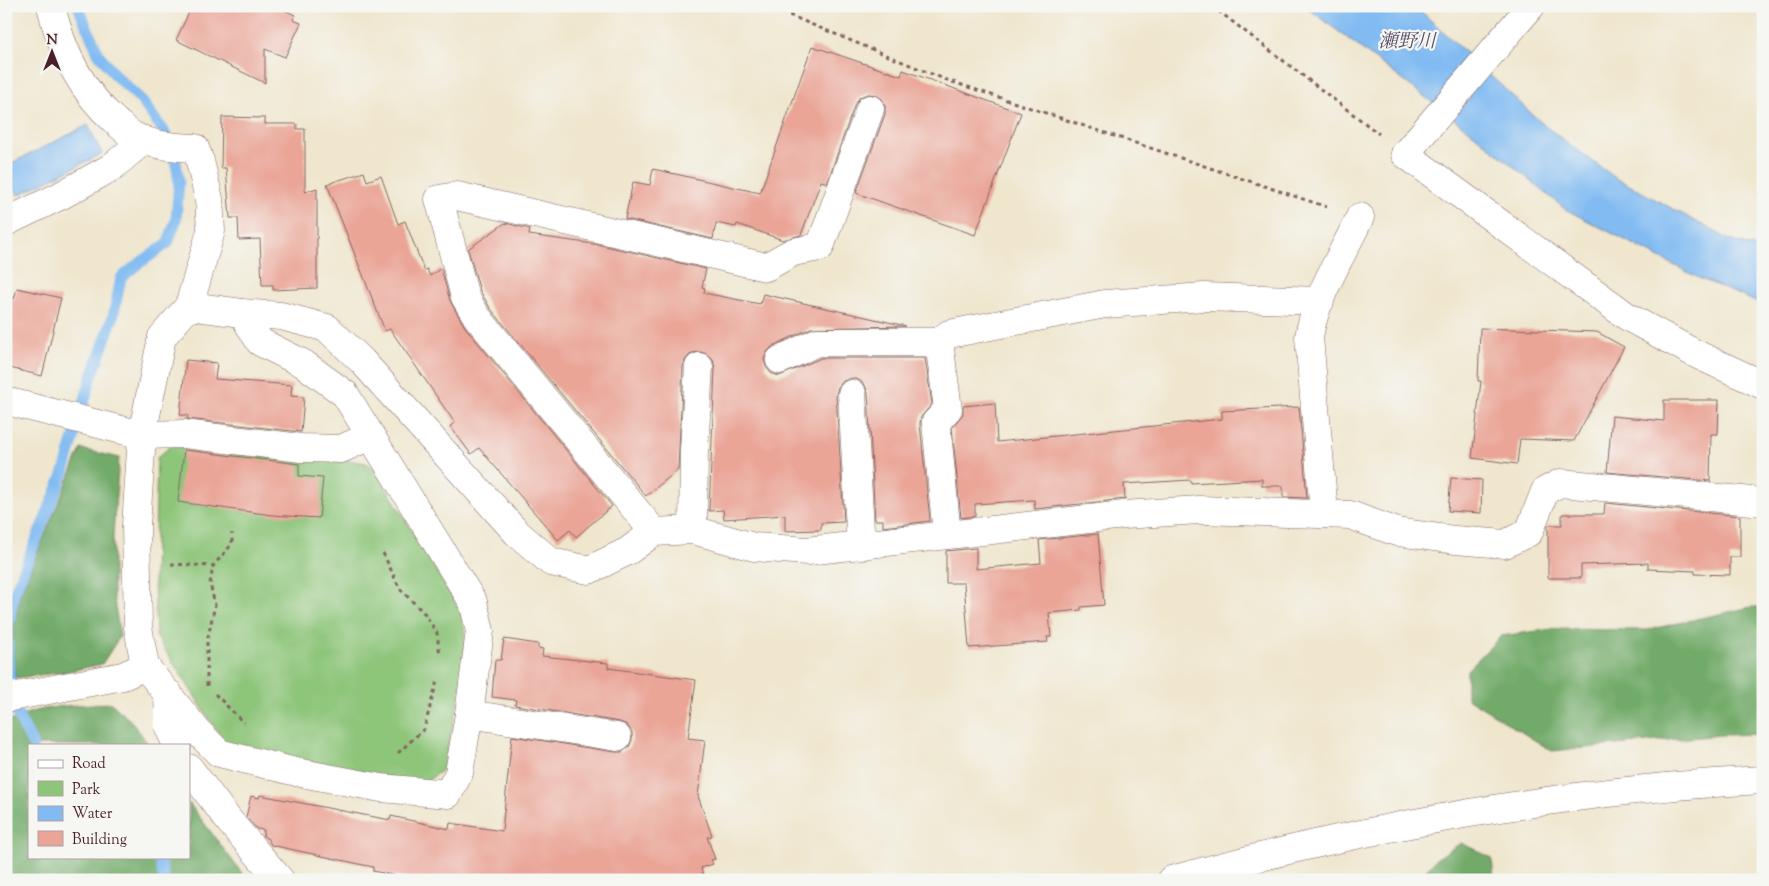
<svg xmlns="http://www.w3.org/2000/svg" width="1769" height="886" viewBox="0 0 1769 886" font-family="'Sorts Mill Goudy','Noto Serif JP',serif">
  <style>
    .green { fill: #8dc579; stroke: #6c7252 }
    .forest { fill: #72aa69; stroke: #5e644a }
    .water { fill: #81bbf2; stroke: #666d8e }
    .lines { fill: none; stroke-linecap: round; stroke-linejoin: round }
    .stream { stroke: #81bbf2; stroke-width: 11 }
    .building { fill: #eaa597 }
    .minor-casing { stroke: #846564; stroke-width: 29 }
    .path { stroke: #846564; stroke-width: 3; stroke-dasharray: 4 4; stroke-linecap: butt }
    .minor { stroke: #fff; stroke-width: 28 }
    .labels { text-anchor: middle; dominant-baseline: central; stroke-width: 4.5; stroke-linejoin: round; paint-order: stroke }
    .water-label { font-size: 19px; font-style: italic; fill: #5a4e67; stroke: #f6f6f2 }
  </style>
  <rect width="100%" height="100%" fill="#f6f6f2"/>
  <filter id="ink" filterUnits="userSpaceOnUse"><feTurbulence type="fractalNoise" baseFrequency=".02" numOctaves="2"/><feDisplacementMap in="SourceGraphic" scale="10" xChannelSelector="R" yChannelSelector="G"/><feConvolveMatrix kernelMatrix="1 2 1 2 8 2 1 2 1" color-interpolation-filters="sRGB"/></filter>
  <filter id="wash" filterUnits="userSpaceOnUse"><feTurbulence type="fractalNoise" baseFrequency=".0096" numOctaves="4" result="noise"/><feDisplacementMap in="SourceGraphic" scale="20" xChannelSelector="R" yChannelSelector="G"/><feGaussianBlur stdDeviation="1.12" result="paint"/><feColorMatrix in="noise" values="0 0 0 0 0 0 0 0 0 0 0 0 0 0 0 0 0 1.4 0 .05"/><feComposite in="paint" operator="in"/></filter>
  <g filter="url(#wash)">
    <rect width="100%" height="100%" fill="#efe6cd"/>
    <path class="green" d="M173,444L347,460L366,463L375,469L462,614C472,665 453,719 443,769L426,782L397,779L230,745L221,737L156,636L154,580L157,458Z"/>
    <g class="forest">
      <path d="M81,449L119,458L113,535V593L120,636L102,664L65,672L15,678L12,639L20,594Z"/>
      <path d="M1751,607H1763V734L1721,735L1552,751L1467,698V670L1501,636L1552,629L1647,630Z"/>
      <path d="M111,703L132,722L149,745H29V857H189V803L247,880H6V724C31,705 80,705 111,703Z"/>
      <path d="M1461,843L1492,858L1494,880H1418L1436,859Z"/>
    </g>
    <g class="water">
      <path d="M1305,6H1415L1546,127L1614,177L1730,240L1763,250V305L1699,278L1565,209L1474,134Z"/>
      <path d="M88,125L102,154L18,195L6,171V166Z"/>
    </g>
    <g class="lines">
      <g class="stream">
        <path d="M33,745L14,708L9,674L7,633L14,594L64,472L90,382L113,317L121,278L137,265L168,243L176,220L179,181L176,163L164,131L140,99L115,75L98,53L78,6"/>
        <path d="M159,857L164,880"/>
      </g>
    </g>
    <g id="blocks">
      <g class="building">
        <path d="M192,6H276L295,15L293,20L301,23L285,57L265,49V83L176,40Z"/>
        <path d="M812,46L901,76L903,70L1021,113L975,235L856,193L885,114V106L882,99L876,95L868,94L860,97L855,104L827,183L821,181L801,235L783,240L737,224L736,227L716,223L713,239L625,219L633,182L650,185L653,169L760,193Z"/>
        <path d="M222,117L265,118V124H297V129H305V192L317,188V288L273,290V285H262L260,239L239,240L238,218H230L226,168H221Z"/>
        <path d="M364,172L367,181L381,176L398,224L405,221L424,270L427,269L430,276L441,268L450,301L465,327L612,506L576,537L570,530L558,540L479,448L471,454L450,426L455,423L390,329L385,331L327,184Z"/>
        <path d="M505,223L530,229L529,235L601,245L706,269L702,287L705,288L704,293L760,304L763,294L906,326L811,328L773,346L767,352L764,359L766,367L771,373L779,376L821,358H925L932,404L921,417L920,424L930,521L883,527V520H875L868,393L865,385L859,380L852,378L843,381L838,387L836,395L844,522L821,523V530L785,531V515L724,519L723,510L709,511L715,368L713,360L707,354L700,352L692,353L686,359L683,366L678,470L646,496L490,308L480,291L468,249Z"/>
        <path d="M17,288L61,298L42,376L6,367V297L14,299Z"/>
        <path d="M1480,328L1597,332L1624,347L1574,441L1520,439L1517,464L1472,458L1481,381H1478Z"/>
        <path d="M186,360L217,363L215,379L292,385L291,396L304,397L301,432L187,419L188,415H180Z"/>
        <path d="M1664,400H1719L1718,434H1711L1710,481L1607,472L1612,416L1664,421Z"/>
        <path d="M995,403L997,442L1222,419V411L1299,407L1307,498L1283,497V486H1262V479L1191,483V480L1124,484L1125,499L1035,509L1034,500L975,504V516L961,518L952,427L963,414V406Z"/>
        <path d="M184,450L299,464V476L323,478L319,518L272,515L178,502Z"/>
        <path d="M1451,478L1482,480L1481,513L1448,511Z"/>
        <path d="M1605,503L1740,516V557H1730V575L1695,574V571L1648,569V563L1581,565V578H1548V525H1562V514H1604Z"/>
        <path d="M1098,534L1104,605L1081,607V610L1049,613L1051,637H1047L1048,642L969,648L964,583H946V551L976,548V569L1041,563L1039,540Z"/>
        <path d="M504,639L538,644V648L543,649L542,656L608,663V668L696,680L688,738L705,740L698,796L712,836L707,837L715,859L711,860L713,864L701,868L704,880H416L373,871V867L271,845L268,839L263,836L264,830L257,829L246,817L251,796L259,798L260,795L390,820L391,816L449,829L450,823L502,831L512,736L615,752H622L629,747L632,740V732L627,725L620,722L515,705L516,700L492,697L495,660H501Z"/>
      </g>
    </g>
  </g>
  <g filter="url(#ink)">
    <use href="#blocks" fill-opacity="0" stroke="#846564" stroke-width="1"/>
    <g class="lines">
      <defs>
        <g id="minor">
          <path d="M51,6C61,50 82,92 116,122C122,127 128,133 134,136C154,146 173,147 195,148L200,161L209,199L211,231L189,306L162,337L142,435L136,526L138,627L145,666L198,732L219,753L296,772L381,788L448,794L459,773L469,714L480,631L473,602L345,394L304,364L260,342L242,313"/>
          <path d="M1531,6L1405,154L1628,317L1694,353L1763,385"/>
          <path d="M6,222L60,196L112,167L144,140"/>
          <path d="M189,306L242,313L281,316L327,328L362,361L517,533L551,562L589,570L628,551L654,532L693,530L754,547L807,551L1124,515L1199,510L1350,515L1397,532L1455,540L1505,544L1529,532L1545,491L1560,483L1763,502"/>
          <path d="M780,360L817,342H939"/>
          <path d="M852,394L861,546"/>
          <path d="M6,401L142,435L184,434L301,448L341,449L370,436"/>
          <path d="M1324,513L1309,337C1315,297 1343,254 1360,217"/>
          <path d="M693,530L694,449L699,367"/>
          <path d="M654,532L477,317L465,297L439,199L457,196L766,267L793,252L820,247L870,109"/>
          <path d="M947,535L936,422L948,409L939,342L949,334L1105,304L1204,297L1320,301"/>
          <path d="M168,693L169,728L177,745"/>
          <path d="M6,698L123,676L145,666"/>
          <path d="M469,714L617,737"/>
          <path d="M189,768L230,822L280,880"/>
          <path d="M1171,880C1365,827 1562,790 1763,780"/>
        </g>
      </defs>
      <use href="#minor" class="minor-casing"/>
      <g class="path">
        <path d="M767,6L944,79L1327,207"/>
        <path d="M1212,6L1379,134"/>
        <path d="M383,553L400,589L425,614L437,633L440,655"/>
        <path d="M171,564L213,566"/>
        <path d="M207,686V641L215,605L210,584L213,566L232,544V533"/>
        <path d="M215,694L244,723"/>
        <path d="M398,753L424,729L437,681"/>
      </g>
      <use href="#minor" class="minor"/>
    </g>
  </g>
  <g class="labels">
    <g class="water-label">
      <text x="1407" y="42">瀬野川</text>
    </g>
  </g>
  <rect width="1769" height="886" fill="none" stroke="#f6f6f2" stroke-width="25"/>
  <rect x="28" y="744" width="162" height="115" fill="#f6f6f2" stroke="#b1a0a2"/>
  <rect x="38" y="760" width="25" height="8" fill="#ffffff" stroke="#b1a0a2"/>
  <text x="72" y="768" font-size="15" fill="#4a1f2b">Road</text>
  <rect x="38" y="781" width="25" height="15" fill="#8dc579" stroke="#b1a0a2"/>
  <text x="72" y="794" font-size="15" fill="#4a1f2b">Park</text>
  <rect x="38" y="806" width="25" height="15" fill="#81bbf2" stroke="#b1a0a2"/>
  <text x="72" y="818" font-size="15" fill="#4a1f2b">Water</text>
  <rect x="38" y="831" width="25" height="15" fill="#eaa597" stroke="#b1a0a2"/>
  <text x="72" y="844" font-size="15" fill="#4a1f2b">Building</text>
  <g transform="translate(52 52)" stroke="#f6f6f2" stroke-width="4" paint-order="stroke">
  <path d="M0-4L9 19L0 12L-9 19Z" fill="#4a1f2b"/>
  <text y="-8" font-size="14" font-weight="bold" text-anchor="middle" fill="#4a1f2b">N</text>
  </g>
</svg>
